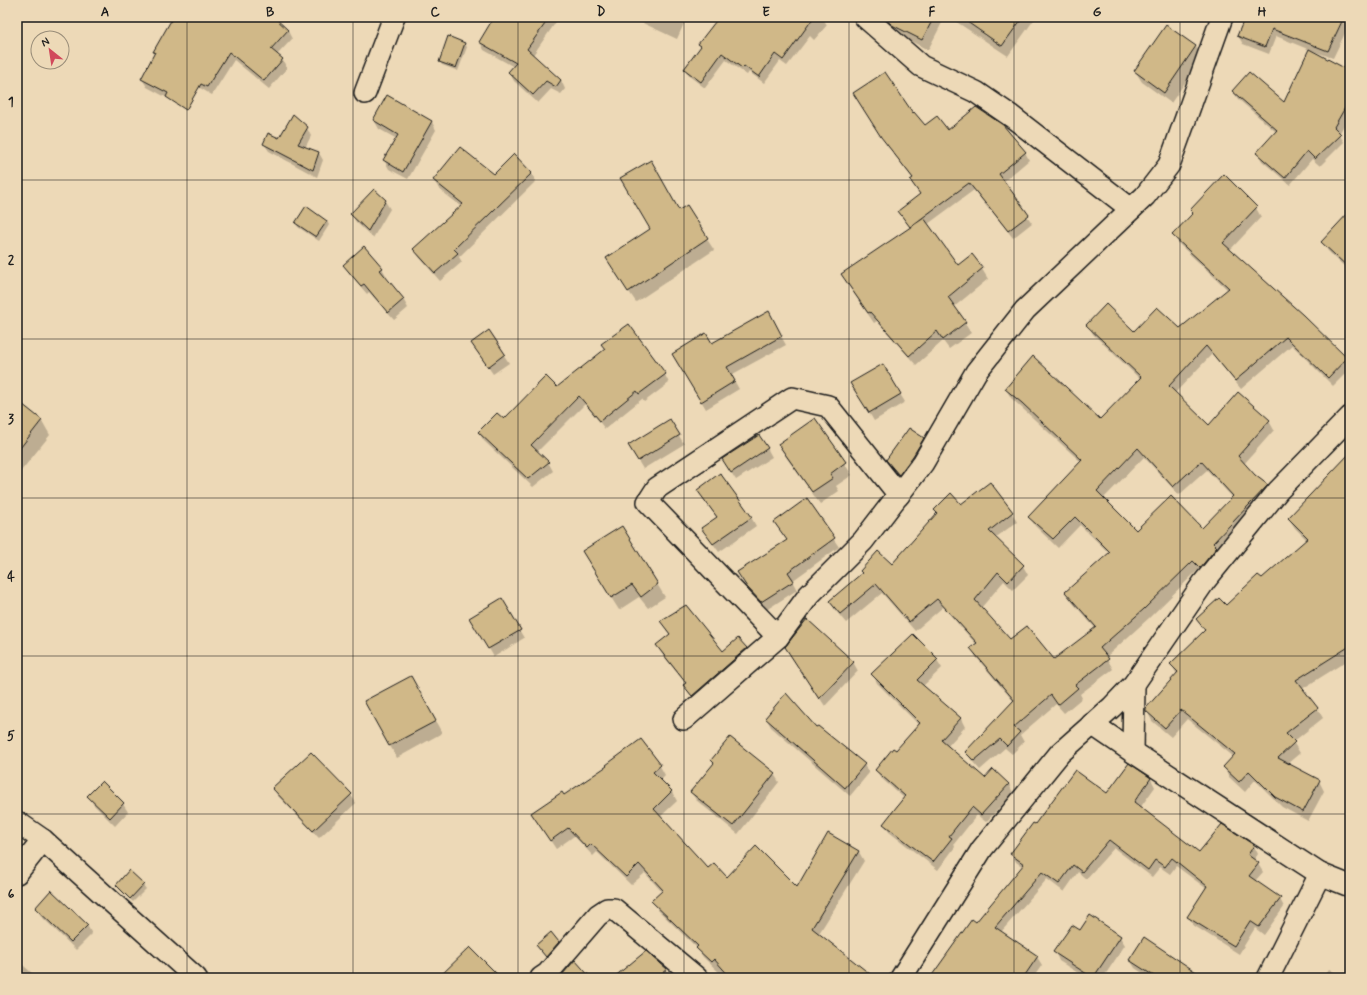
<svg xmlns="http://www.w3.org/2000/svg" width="1367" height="995" viewBox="0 0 1367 995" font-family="Mynerve,sans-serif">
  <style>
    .shadow { fill: #0003; fill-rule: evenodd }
    .building { fill: #d0b888; stroke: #1c1c1c; fill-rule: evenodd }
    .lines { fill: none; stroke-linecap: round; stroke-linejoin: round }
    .minor-casing { stroke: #1c1c1c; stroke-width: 24 }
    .minor { stroke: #edd9b7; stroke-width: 21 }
    .grid { fill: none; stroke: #1c1c1c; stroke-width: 1; stroke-opacity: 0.55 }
    .neatline { fill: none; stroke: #1c1c1c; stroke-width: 1.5 }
    .grid-label { font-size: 13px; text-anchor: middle; font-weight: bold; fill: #1c1c1c }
  </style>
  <rect width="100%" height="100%" fill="#edd9b7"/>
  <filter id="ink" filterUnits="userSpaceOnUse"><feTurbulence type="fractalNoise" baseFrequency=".025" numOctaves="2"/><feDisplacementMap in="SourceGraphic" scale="8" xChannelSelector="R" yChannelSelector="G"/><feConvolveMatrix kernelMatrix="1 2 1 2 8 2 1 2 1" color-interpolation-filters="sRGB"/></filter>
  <g filter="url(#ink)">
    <g class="shadow">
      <path d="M174,17H215L173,101L147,87L142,79L156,53L155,52Z"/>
      <path d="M243,17H272L288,31L292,39L277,55L282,59L287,68L269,89L234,60L212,95L195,85Z"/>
      <path d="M492,17H553L556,22L533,55L561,80L565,89L561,94L551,89L538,103L514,81L509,72L514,67L484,50L480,42L494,18Z"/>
      <path d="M630,17H687L677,39Z"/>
      <path d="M720,17H822L827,25L814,40L810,36L787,66L780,61L764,83L749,72L747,75L726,60L705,88L689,76L685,69L701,47L700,45Z"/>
      <path d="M877,17H945L928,50L901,36L897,29Z"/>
      <path d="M949,17H1036L1008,56Z"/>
      <path d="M1158,17H1165L1163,20Z"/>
      <path d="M1246,17H1350V23L1333,58L1310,50V51L1350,72V115L1339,134L1344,142L1320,166L1312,159L1290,185L1262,161L1258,153L1276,132L1238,99L1233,91L1284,103L1310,50L1276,36L1269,54L1243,44L1238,36Z"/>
      <path d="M464,43L467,47L458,71L442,65L440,62Z"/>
      <path d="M1196,47L1202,58L1171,103L1142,82L1135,71Z"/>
      <path d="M854,94L912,115L924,127L1025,152L1029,160L1003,182L1032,223L1013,238L991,210L990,211L974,190L928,224L957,267L972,255L982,269L988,279L954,307L971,333L949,349L943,341L916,365L877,321L874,323L848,285L911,228L899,211L921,195L911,181L913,179L887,145Z"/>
      <path d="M387,97L432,122L436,130L408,179L389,169L384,160L397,139L379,129L374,120Z"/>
      <path d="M307,128L311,136L305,148L319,153L323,160L317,177L269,151L264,144Z"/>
      <path d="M531,173L536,181L459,257L462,262L440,281L419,257L414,249L462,207L439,189L434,180Z"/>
      <path d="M385,201L390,209L373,238L356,222L351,214Z"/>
      <path d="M686,207L714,250L636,302L614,270L679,212Z"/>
      <path d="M1256,208L1261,217L1230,250L1346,359L1350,366V369L1333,386L1292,345L1241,389L1212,354L1175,393L1209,426L1269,421L1274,430L1244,464L1255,476L1267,485L1272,494L1205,577L1199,569L1149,618L1106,657L1113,669L1080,694L1082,698L1064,713L1056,704L1020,735L1024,742L1012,754L1005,748L980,770L972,761L966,752L1014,702L976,657L971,648L976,644L943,607L915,631L882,593L846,623L835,610L830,601L892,566L937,514L935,510L961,505L990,484L1012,513L1017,522L995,538L1023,566L1028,575L1013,590L1004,581L981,608L1010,641L1053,660L1095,628L1072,602L1066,593L1110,554L1080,525L1058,548L1035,526L1030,517L1081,462L1011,398L1006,389L1100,421L1141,380L1093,334L1088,325L1134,332L1180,329L1228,290L1179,244L1173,235ZM1144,457L1179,495L1207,470L1233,498L1202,530L1136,531L1103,499Z"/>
      <path d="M327,221L329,225L319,241L298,227L296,223Z"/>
      <path d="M1350,223V272L1328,251L1322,242Z"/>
      <path d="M344,265L382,268L387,277L385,278L403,299L408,308L394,320L369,292L367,294L349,273Z"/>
      <path d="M768,313L786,345L731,375L739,389L706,409L674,355L712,344Z"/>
      <path d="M489,332L509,363L493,374L477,351Z"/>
      <path d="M882,365L905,402L874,421L852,384Z"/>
      <path d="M665,375L669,383L644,402L642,399L605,429L585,404L537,452L548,462L553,471L533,487L484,441L479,433L504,420L557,388Z"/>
      <path d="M17,401L42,421L50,435L17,476Z"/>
      <path d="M815,420L852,475L836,486L839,491L820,504L786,457L779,445Z"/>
      <path d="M670,421L684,444L643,469L629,446Z"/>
      <path d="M923,439L928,447L904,482L888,460Z"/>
      <path d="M767,448L772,457L736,480L723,460Z"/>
      <path d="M1350,455V659L1302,689L1317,708L1323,718L1293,742L1300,753L1287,764L1319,781L1324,791L1308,821L1282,807L1255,780L1245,792L1229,777L1224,767L1234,757L1187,719L1171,737L1152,721L1147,711L1177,675L1172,665L1205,632L1197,620L1226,607L1262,580L1307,540L1295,528L1289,519Z"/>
      <path d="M703,498L751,517L756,526L719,552L702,528L717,518Z"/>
      <path d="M806,499L839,547L792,581L797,590L766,610L753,596L743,580L788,541L775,522Z"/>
      <path d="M622,527L665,597L648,608L639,597L619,610L590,564Z"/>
      <path d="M501,600L524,638L494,657L471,618Z"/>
      <path d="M661,622L723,652L746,649L751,657L698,703L689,693L684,685L686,684L662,654L657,646L670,635Z"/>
      <path d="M791,655L853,662L858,671L825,706Z"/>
      <path d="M937,660L942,668L923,686L961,719L965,727L947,747L985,779L1009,784L1013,793L986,822L977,815L954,844L955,847L938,870L889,832L884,824L904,798L881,778L876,770L896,751L919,725L877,683L873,674Z"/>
      <path d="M418,689L442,733L397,758L365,702Z"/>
      <path d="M1350,702V711L1346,705Z"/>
      <path d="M766,718L816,729L864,765L869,773L850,796L771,727Z"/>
      <path d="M730,738L774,774L779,782L738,834L696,800L691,792L715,764Z"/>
      <path d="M1129,765L1151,779L1155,787L1140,808L1200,854L1222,825L1254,846L1258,854L1254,860L1258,864L1263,872L1255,881L1280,899L1284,907L1264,935L1255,928L1239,954L1193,925L1189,917L1207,889L1176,866L1170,874L1160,867L1152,877L1114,848L1086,879L1078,872L1064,892L1047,879L1001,932L1037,957L1042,965L1033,978H931L1023,867L1016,862L1012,854L1035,825L1107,794Z"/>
      <path d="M660,766L665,775L660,780L672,792L677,801L660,817L708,869L727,878L798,888L829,834L859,852L864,861L818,935L873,978H725L703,957L698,949L658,910L653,901L662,892L645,873L631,885L597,852L593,856L574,836L556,849L538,822L563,797Z"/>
      <path d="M102,783L123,804L128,812L115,826L93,804L89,796Z"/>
      <path d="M273,788L351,795L356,803L319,838L278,796Z"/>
      <path d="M129,872L143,885L146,889L133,902L119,889L117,885Z"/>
      <path d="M36,908L87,925L92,934L76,950L41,916Z"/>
      <path d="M1080,932L1120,937L1125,945L1103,978H1086L1059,961L1055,952Z"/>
      <path d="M558,942L560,946L548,960L537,945Z"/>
      <path d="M17,960L33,974L35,978H17Z"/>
      <path d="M1130,960L1203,978H1150L1135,968Z"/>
      <path d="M666,969L670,978H616Z"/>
      <path d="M1329,969L1343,978H1323Z"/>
    </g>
    <g class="building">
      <path d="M173,17H274L288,30L271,49L283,59L264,81L229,52L207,87L201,84L186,110L166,97L168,93L141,79L155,52H153Z"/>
      <path d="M494,17H550L527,49L561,80L556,87L546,81L533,95L508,72L516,63L479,42Z"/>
      <path d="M719,17H814L783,60L775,54L759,77L744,66L742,68L722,53L701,82L684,69L701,46L698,44Z"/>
      <path d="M883,17H934L922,40L892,25Z"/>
      <path d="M960,17H1023L1002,46Z"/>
      <path d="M1245,17H1344L1328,51L1272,29L1265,47L1237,36Z"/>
      <path d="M1166,25L1196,46L1164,93L1134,71Z"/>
      <path d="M448,36L465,43L456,68L439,62Z"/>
      <path d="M1309,49L1350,71V99L1334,127L1341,134L1315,159L1307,151L1285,178L1256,153L1277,130L1232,91L1249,72L1284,102Z"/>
      <path d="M885,72L913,113L914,112L925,125L937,116L948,130L976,107L1003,125L1026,152L999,174L1029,215L1008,231L986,203H985L969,183L910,227L898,211L920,194L910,180L913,178L881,137L853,93Z"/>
      <path d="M387,95L432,121L403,172L383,160L398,135L373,120Z"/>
      <path d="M293,114L308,127L298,144L319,152L313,170L263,144L268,133L279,138Z"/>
      <path d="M460,147L494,174L514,154L532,173L454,249L458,253L435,273L413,249L463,204L433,180Z"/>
      <path d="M651,160L679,210L687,205L708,238L628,292L606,258L650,229L620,178Z"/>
      <path d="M1224,174L1257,207L1223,243L1303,315L1347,358L1328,378L1286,337L1235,381L1206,346L1169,386L1209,425L1238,392L1270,420L1238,456L1255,475L1268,485L1213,543L1217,547L1200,568L1193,561L1144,609L1100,648L1109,659L1075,685L1078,688L1058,705L1051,695L1014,727L1020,732L1007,746L1000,739L974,761L965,752L1014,700L970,648L977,643L937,599L909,622L876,584L840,614L829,601L862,573L860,571L878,551L892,564L937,513L934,510L951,493L961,504L990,482L1013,512L989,531L1024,565L1008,582L998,572L975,600L1010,639L1027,626L1054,659L1096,627L1065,592L1110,552L1075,517L1053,539L1028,517L1082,460L1022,403L1005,389L1033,356L1100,419L1141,377L1086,325L1106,304L1134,331L1157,307L1180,328L1229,288L1172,235L1193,213L1190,210ZM1138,448L1173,487L1201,461L1233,496L1202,528L1171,496L1136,530L1097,491Z"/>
      <path d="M374,189L386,200L368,231L350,214Z"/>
      <path d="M306,206L327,221L316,237L295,223Z"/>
      <path d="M1350,211V269L1321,242Z"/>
      <path d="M924,218L958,265L972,254L983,268L948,297L966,322L943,340L937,331L909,356L870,312L868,313L841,274Z"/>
      <path d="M364,246L383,268L380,270L404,299L388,313L364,284L361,286L343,265Z"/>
      <path d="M769,311L782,336L727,367L735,381L701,402L672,354L706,333L712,343Z"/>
      <path d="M629,324L666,374L639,394L637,391L600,421L579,396L531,445L549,462L528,479L478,432L497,413L504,419L546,376L557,387L605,349L601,344Z"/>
      <path d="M489,330L505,354L488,367L471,343Z"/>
      <path d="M883,364L901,394L869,413L850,383Z"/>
      <path d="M17,400L42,420L17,452Z"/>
      <path d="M815,418L846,462L830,474L833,478L812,492L778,444Z"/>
      <path d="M670,419L680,435L638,461L628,445Z"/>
      <path d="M909,428L924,438L913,456L899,475L886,460Z"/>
      <path d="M759,435L768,448L731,473L722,459Z"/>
      <path d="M1350,453V646L1296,680L1318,708L1286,733L1295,742L1278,758L1320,780L1303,812L1275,797L1249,771L1239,782L1223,767L1235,754L1181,710L1165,728L1146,711V708L1178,672L1170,664L1205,630L1196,619L1219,598L1226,605L1258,575L1262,578L1308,538L1288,518Z"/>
      <path d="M720,473L752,517L713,544L701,528L717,517L697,490Z"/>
      <path d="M807,498L835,538L788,572L794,581L761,602L747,587L737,572L787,540L774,522Z"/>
      <path d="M622,526L658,584L641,597L632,585L611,598L582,551Z"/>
      <path d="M502,598L521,630L488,649L469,618Z"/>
      <path d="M686,605L723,651L738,638L747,648L692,696L683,685L686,683L656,645L670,634L660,621Z"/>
      <path d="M807,619L854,662L819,699L785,647Z"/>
      <path d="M913,634L938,659L917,680L961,718L941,740L985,778L993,769L1009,784L981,815L972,807L949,836L952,838L933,862L883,824L905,796L875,770L893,748L896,750L920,723L871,674Z"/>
      <path d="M411,676L436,721L389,746L364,701Z"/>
      <path d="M786,693L816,727L818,726L865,764L845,788L765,718Z"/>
      <path d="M730,737L775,773L733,826L690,792L714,763L711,760Z"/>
      <path d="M641,739L661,765L653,772L672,791L654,809L708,868L714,863L727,877L756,846L797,887L828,833L859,851L812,928L875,978H731L714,959L711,962L696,948L698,946L651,901L663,890L639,864L626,877L591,844L587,848L568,828L550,841L531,813L562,792L564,795L607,766L606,765Z"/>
      <path d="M311,752L352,794L313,831L272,788Z"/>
      <path d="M1129,763L1151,778L1134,802L1199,852L1222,824L1254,845L1248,855L1259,863L1249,876L1281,898L1259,927L1250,921L1234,946L1187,917L1207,886L1172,858L1165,867L1155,860L1148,870L1109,840L1082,872L1073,865L1059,884L1042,872L995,927L1038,956L1023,978H930L972,919L976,922L1024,864L1010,854L1033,823L1035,824L1075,770L1107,793Z"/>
      <path d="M102,781L124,803L110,818L87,796Z"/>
      <path d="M129,870L144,884L130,899L116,885Z"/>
      <path d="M51,890L88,925L71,942L35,908Z"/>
      <path d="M1090,915L1121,936L1093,978L1053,952L1072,925L1080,930Z"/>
      <path d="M551,932L559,942L546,957L536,945Z"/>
      <path d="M1144,937L1205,978H1157L1129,960Z"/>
      <path d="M470,947L501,978H438Z"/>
      <path d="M646,951L667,969L656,978H613Z"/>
      <path d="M575,960L591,978H564L562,975Z"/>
    </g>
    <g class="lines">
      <defs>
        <g id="minor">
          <path d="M865,17L921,66L976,92L1011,116L1131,209"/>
          <path d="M365,93L394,17"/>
          <path d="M778,637L648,502L657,488L792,398L828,406L899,495"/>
          <path d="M684,719L778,637L809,595L863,541L923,463L976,372L1025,310L1145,196L1169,165L1222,17"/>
          <path d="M1092,724L1133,752L1320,874L1350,886"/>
          <path d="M1133,752L1134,684"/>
          <path d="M17,822L43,840L196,978"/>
          <path d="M17,873L43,840"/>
          <path d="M541,978L547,974L598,915L607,909H614L697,978"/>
          <path d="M901,978L982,849L1060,753L1112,707L1134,684L1204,582L1278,491L1350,417"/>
          <path d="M1268,978L1320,874"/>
        </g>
      </defs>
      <use href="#minor" class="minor-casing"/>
      <use href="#minor" class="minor"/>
    </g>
  </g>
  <path class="grid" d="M187,17V978M353,17V978M518,17V978M684,17V978M849,17V978M1014,17V978M1180,17V978M17,180H1350M17,339H1350M17,498H1350M17,656H1350M17,814H1350"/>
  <rect width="1367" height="995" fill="none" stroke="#edd9b7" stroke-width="44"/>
  <g transform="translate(50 50) rotate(330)"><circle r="19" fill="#edd9b7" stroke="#998d79"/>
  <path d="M0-3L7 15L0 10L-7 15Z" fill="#d1495b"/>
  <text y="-6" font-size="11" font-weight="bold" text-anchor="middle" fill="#1c1c1c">N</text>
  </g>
  <rect x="22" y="22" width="1323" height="951" class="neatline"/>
  <g class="grid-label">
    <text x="105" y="16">A</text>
    <text x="270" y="16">B</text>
    <text x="435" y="16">C</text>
    <text x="601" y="16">D</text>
    <text x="766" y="16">E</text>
    <text x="932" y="16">F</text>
    <text x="1097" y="16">G</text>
    <text x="1262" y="16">H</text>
    <text x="11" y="106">1</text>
    <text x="11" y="264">2</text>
    <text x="11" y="423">3</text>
    <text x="11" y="581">4</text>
    <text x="11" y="740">5</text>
    <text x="11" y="898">6</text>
  </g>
</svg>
